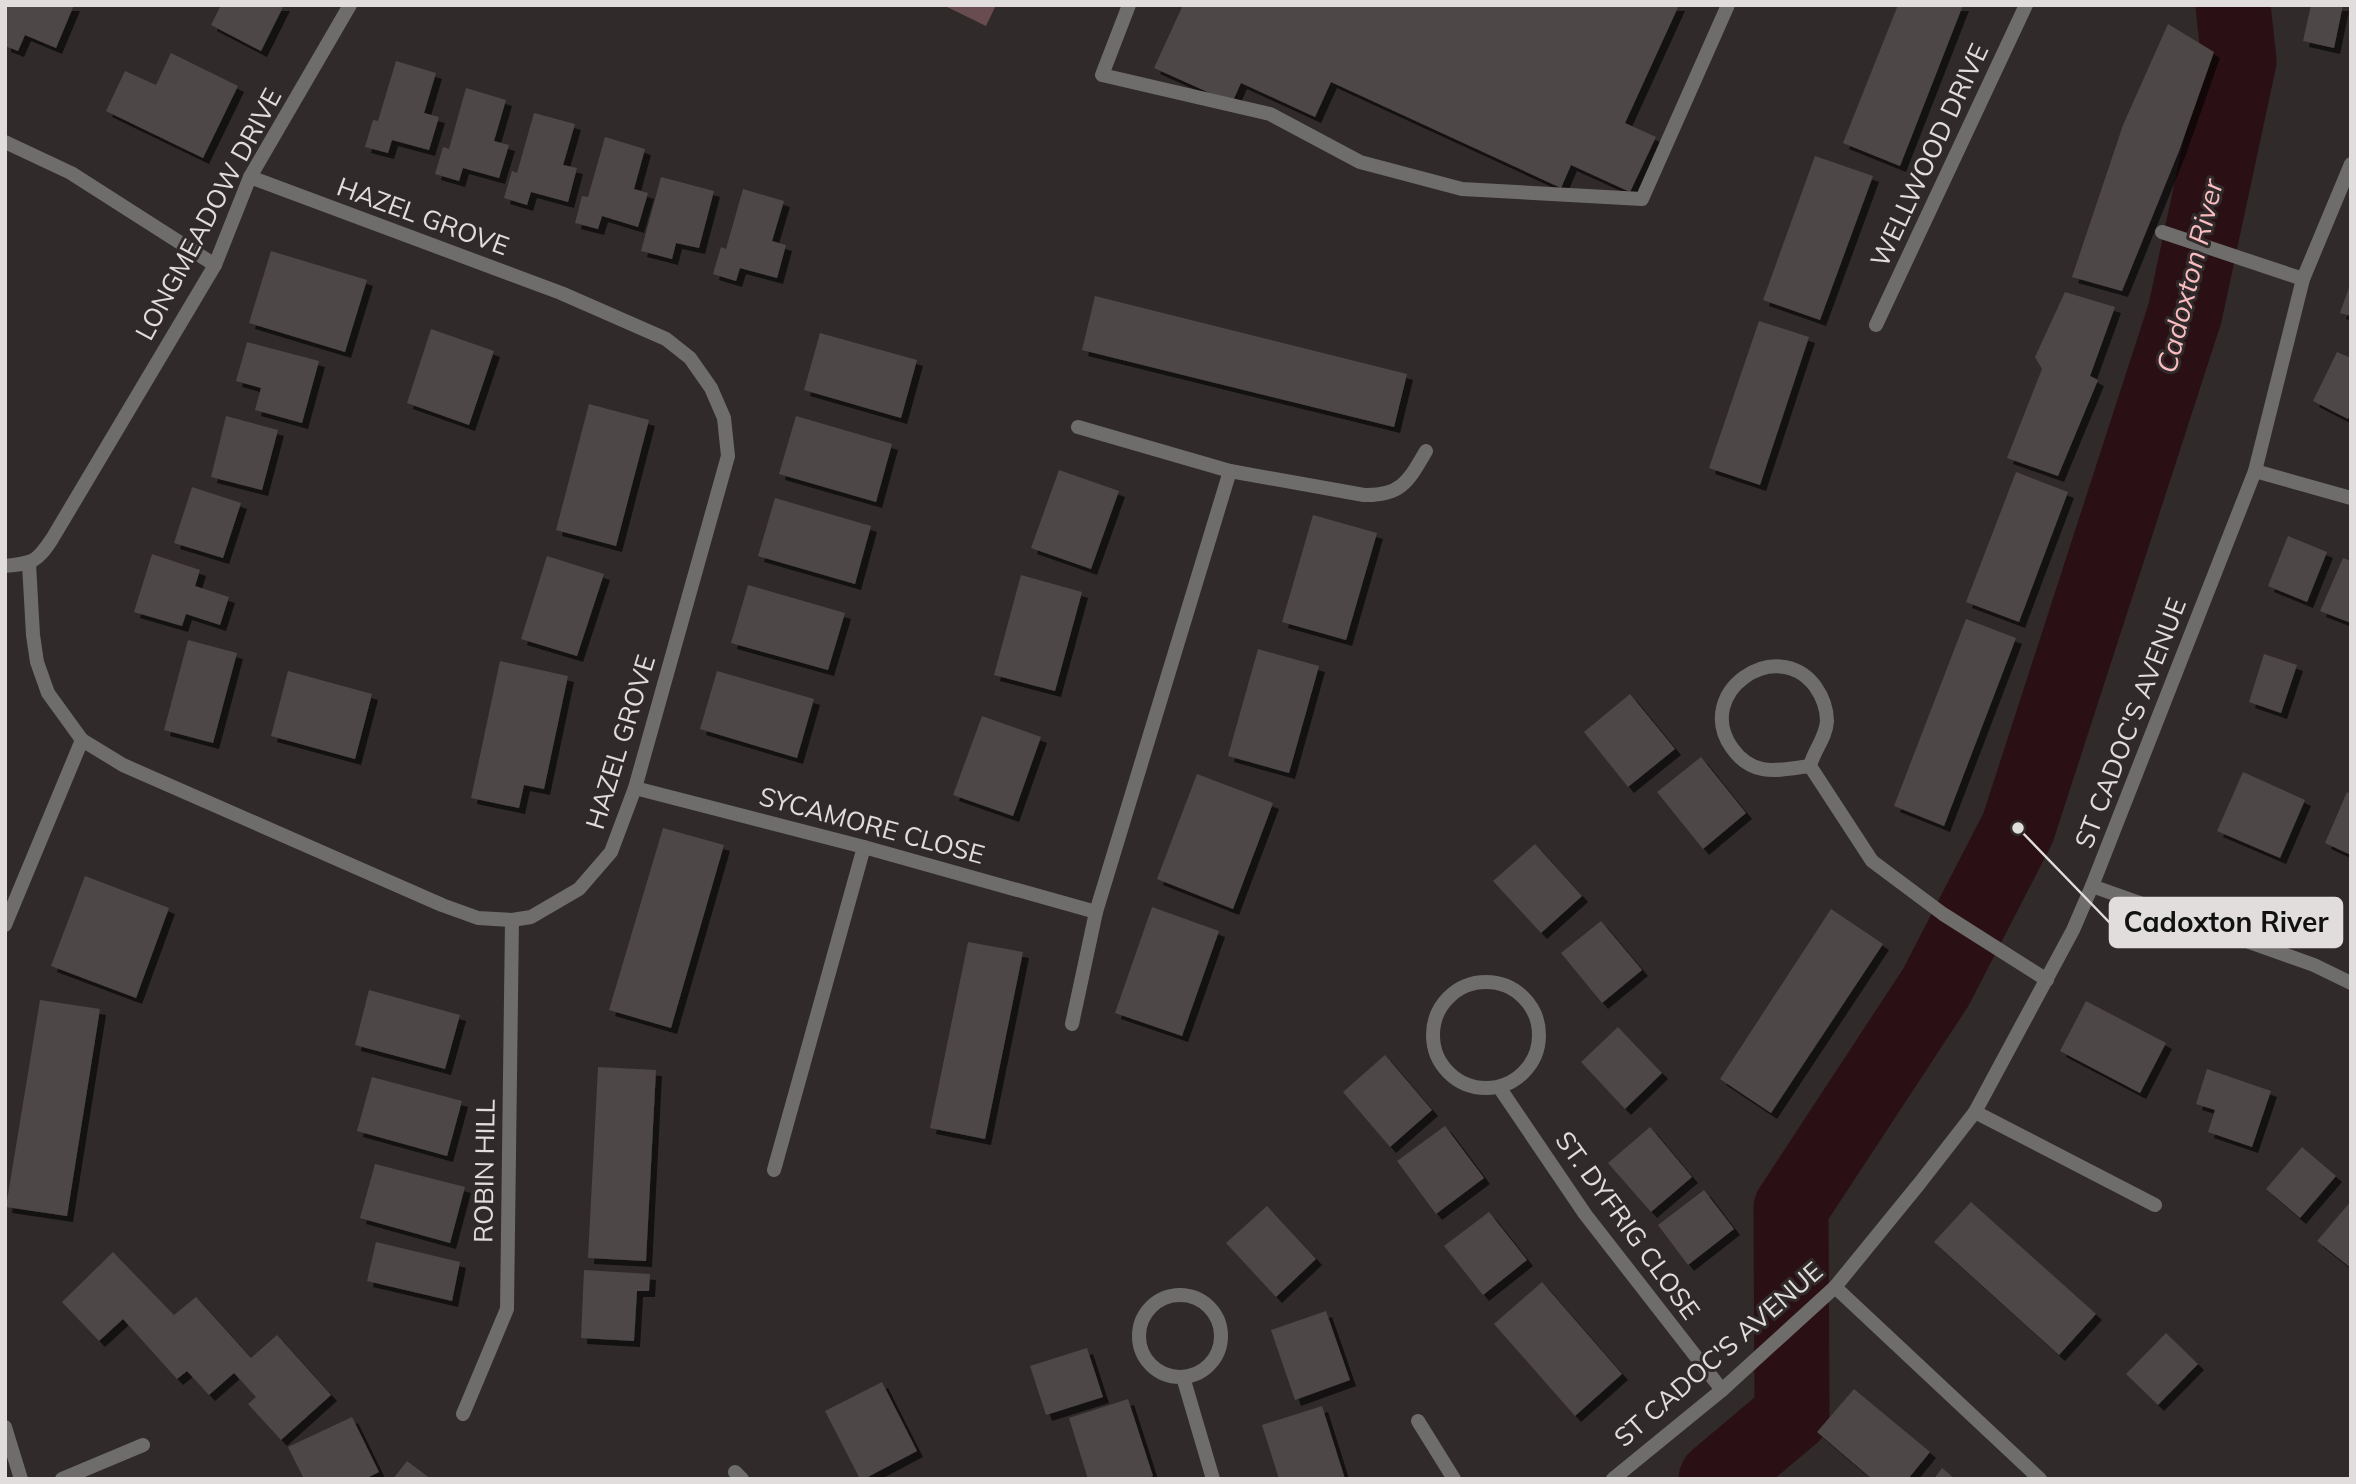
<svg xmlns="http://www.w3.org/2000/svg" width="2356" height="1484" viewBox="0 0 2356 1484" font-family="Mulish,sans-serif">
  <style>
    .green { fill: #694c4f }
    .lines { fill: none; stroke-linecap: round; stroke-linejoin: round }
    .river { stroke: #2a1014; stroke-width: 75 }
    .building { fill: #4e4747; filter: url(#shadow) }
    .service { stroke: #6f6c6c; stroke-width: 14 }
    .minor { stroke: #6f6c6c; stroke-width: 14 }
    .labels { text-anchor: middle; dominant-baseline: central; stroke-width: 6; stroke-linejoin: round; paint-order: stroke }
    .street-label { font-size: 26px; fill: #e1dddd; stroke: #302a2a }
    .water-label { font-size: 28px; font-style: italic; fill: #fabcc1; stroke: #302a2a }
    .leader { fill: none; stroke: #e1dddd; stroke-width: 2.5 }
    .callout-dot { fill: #e1dddd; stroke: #302a2a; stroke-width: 2.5 }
    .callout { fill: #e1dddd; stroke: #e1dddd; stroke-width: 2.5 }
    .callout-label { font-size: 28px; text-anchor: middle; font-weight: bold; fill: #111 }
  </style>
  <defs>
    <filter id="shadow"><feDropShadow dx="6" dy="6" stdDeviation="0" flood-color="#0009"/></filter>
  </defs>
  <rect width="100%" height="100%" fill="#302a2a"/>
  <path class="green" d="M943,5H996L986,26Z"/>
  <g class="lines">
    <path class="river" d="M1716,1479L1792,1415L1791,1208L1936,987L2018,828L2185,313L2239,61L2233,5"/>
  </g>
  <g class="building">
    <path d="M5,5H74L56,48L25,35L18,51L5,46Z"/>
    <path d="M221,5H284L261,51L211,25Z"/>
    <path d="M1183,5H1679L1625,123L1656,137L1630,192L1571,165L1561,188L1331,82L1315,117L1241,83L1232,103L1154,68Z"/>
    <path d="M1898,5H1963L1900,166L1843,143Z"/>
    <path d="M2311,5H2343L2334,48L2303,41Z"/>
    <path d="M2168,24L2214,52L2179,151L2122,291L2072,277L2123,125Z"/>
    <path d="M171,53L238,86L203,158L106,111L125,71L156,85Z"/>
    <path d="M396,61L436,73L424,113L439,117L429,150L392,140L388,153L365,147L373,120L378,121Z"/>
    <path d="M466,88L506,100L494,141L509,145L499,178L463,168L459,181L435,174L443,147L449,149Z"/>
    <path d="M534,113L575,124L563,165L577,168L568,202L531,192L527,205L504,198L512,171L517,173Z"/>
    <path d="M605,137L645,149L634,189L648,193L638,227L602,216L598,229L575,223L582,196L588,197Z"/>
    <path d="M1815,156L1873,176L1820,320L1763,300Z"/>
    <path d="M661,177L714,191L699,248L676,243L672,259L641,251Z"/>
    <path d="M743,189L784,201L772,241L786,245L777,278L740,268L736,281L713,274L721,247L726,249Z"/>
    <path d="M271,251L367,280L345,352L249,323Z"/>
    <path d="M2351,282V316L2340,313Z"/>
    <path d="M2065,292L2115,307L2090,376L2098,380L2058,476L2007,458L2042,369L2035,357Z"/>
    <path d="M1095,296L1407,374L1394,427L1082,350Z"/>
    <path d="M1759,321L1809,337L1760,485L1709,468Z"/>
    <path d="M431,329L494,351L469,425L407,403Z"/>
    <path d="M820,333L917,360L901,418L804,390Z"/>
    <path d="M247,342L319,361L302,423L255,410L261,388L236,381Z"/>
    <path d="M2337,352L2351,358V413L2348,419L2313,401Z"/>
    <path d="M589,404L649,420L616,546L556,530Z"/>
    <path d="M226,416L278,430L262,490L211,477Z"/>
    <path d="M796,416L892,444L876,502L779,474Z"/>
    <path d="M1059,470L1119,491L1091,569L1031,548Z"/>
    <path d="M2016,472L2068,492L2019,622L1966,602Z"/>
    <path d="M192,487L241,503L223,558L174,543Z"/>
    <path d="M775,498L871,526L855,584L758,556Z"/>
    <path d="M1313,515L1377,533L1346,640L1282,622Z"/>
    <path d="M2288,536L2327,552L2307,602L2268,586Z"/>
    <path d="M152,554L200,570L195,586L229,597L220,625L186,614L182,626L134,612Z"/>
    <path d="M547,556L604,574L577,656L521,639Z"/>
    <path d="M2343,558L2351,561V623L2320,611Z"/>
    <path d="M1021,575L1082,592L1055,691L994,675Z"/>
    <path d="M748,585L845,613L828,670L731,643Z"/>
    <path d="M1966,619L2016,638L1944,826L1894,806Z"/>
    <path d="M188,640L237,653L213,743L164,730Z"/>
    <path d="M1258,649L1319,666L1289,773L1228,756Z"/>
    <path d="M2264,654L2297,665L2281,713L2249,702Z"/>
    <path d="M500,661L568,676L544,789L524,785L519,808L471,798Z"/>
    <path d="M288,671L372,694L355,759L271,736Z"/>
    <path d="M717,671L814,699L797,758L700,729Z"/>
    <path d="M1630,694L1675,749L1628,787L1584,732Z"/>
    <path d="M982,716L1041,737L1013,816L953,795Z"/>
    <path d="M1701,757L1746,813L1703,849L1657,792Z"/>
    <path d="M2243,772L2305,800L2280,858L2217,831Z"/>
    <path d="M1197,774L1273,803L1233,909L1157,879Z"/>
    <path d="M2347,792L2351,794V855L2325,843Z"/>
    <path d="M663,828L724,845L671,1028L609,1010Z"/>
    <path d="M1535,844L1582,896L1541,933L1493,881Z"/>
    <path d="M85,876L169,908L136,998L51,966Z"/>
    <path d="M1152,907L1219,931L1182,1036L1115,1013Z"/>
    <path d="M1831,909L1883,944L1771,1113L1720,1079Z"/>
    <path d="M1601,921L1642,970L1602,1003L1561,953Z"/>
    <path d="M968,942L1023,952L985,1139L930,1128Z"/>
    <path d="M369,990L460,1015L445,1069L355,1045Z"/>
    <path d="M40,1000L100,1009L67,1216L6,1207Z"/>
    <path d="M2086,1001L2166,1043L2140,1093L2060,1051Z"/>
    <path d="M1618,1027L1662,1073L1625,1109L1581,1062Z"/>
    <path d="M1385,1055L1432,1110L1390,1147L1343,1092Z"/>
    <path d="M598,1067L656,1070L646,1261L588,1258Z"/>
    <path d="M2207,1069L2271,1091L2252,1147L2208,1132L2215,1110L2196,1104Z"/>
    <path d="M372,1077L462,1101L447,1156L357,1131Z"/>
    <path d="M1445,1126L1484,1178L1436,1214L1397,1161Z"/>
    <path d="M1650,1127L1692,1177L1651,1212L1608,1163Z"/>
    <path d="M2302,1147L2336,1176L2300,1218L2266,1189Z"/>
    <path d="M375,1164L465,1187L450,1243L360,1218Z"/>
    <path d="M1704,1190L1734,1229L1688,1265L1658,1225Z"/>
    <path d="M2351,1201V1268L2317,1241Z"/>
    <path d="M1971,1202L2096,1314L2059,1355L1934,1242Z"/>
    <path d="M1267,1206L1316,1259L1276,1297L1226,1243Z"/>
    <path d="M1489,1212L1527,1260L1483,1295L1444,1246Z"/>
    <path d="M376,1242L460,1262L452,1301L367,1281Z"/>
    <path d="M113,1252L174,1315L196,1297L251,1358L277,1335L331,1395L281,1440L248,1404L256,1397L234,1373L209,1395L187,1371L177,1379L123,1319L99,1341L62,1302Z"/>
    <path d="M584,1270L650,1274L649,1291H637L634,1341L581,1338Z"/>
    <path d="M1542,1282L1622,1374L1575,1416L1494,1324Z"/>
    <path d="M1326,1311L1350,1380L1295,1400L1271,1330Z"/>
    <path d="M2166,1333L2198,1364L2158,1405L2126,1374Z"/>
    <path d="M1087,1348L1103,1397L1046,1415L1030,1366Z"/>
    <path d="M882,1382L917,1451L864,1479H860L825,1411Z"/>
    <path d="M1854,1389L1930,1452L1908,1479H1872L1817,1432Z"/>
    <path d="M1128,1399L1153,1476L1146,1479H1088L1069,1418Z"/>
    <path d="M1322,1406L1345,1479H1279L1262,1425Z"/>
    <path d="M352,1417L379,1472L365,1479H304L288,1447Z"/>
    <path d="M407,1461L431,1479H393Z"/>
    <path d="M1942,1468L1955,1479H1934Z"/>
  </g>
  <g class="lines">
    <g class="service">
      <path d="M1129,5L1102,75L1270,114L1360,162L1462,189L1642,199L1728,5"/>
      <path d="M1975,1112L2155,1205"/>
      <path d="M774,1170L864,847"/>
      <path d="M1418,1421L1454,1479"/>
      <path d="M5,1427L21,1479"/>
      <path d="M62,1479L143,1445"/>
    </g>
    <g class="minor">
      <path d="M5,142L71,173L215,265"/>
      <path d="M2162,232L2303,279"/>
      <path d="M1876,325L2026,5"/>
      <path d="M1078,427L1230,471L1364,495C1402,496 1409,480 1426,451"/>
      <path d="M2255,471L2351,498"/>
      <path d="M29,564L33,635L37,662L48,693L82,740L123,765L442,905L478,918L512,920L531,917L579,889L611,852L635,788L728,456L724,418L711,388L690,358L666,339L561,293L250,177"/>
      <path d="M5,566C33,563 36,563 52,539L215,265L250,177L350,5"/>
      <path d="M1810,766C1779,770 1753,778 1732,748C1693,693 1776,635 1815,686C1822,696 1827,708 1827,721C1826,738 1814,750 1810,766L1872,861L1943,914L2047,980"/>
      <path d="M635,788L864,847L1096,912L1230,471"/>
      <path d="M2092,886L2314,965L2351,983"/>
      <path d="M5,925L82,740"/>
      <circle cx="1486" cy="1035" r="53"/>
      <path d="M1072,1024L1096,912"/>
      <path d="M1499,1087L1585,1214L1722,1390"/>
      <path d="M1835,1287L2040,1479"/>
      <circle cx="1180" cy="1336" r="41"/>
      <path d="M1183,1377L1213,1479"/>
      <path d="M463,1414L507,1309L512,920"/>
      <path d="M735,1472L742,1479"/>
      <path d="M1613,1479L1722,1390L1835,1287L1919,1184L1975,1112L2073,930L2092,886L2255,471L2303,279L2351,164"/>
    </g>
  </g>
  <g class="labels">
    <g class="street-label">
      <text transform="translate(1929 155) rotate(-65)">WELLWOOD DRIVE</text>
      <text transform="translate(208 214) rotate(-62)">LONGMEADOW DRIVE</text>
      <text transform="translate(423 216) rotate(20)">HAZEL GROVE</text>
      <text transform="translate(2130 723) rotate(-69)">ST CADOC'S AVENUE</text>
      <text transform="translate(620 742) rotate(-73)">HAZEL GROVE</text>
      <text transform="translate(872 825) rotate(15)">SYCAMORE CLOSE</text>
      <text transform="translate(484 1171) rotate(-89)">ROBIN HILL</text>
      <text transform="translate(1628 1225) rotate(54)">ST. DYFRIG CLOSE</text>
      <text transform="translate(1718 1354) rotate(-41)">ST CADOC'S AVENUE</text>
    </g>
    <g class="water-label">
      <text transform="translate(2189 276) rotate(-76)">Cadoxton River</text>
    </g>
  </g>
  <path class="leader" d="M2018 828L2110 923"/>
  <circle class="callout-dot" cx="2018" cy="828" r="7"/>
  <rect class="callout" x="2110" y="898" width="232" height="49" rx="7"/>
  <g class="callout-label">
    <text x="2226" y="932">Cadoxton River</text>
  </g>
  <rect width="2356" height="1484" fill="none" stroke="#e1dddd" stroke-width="14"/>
</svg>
